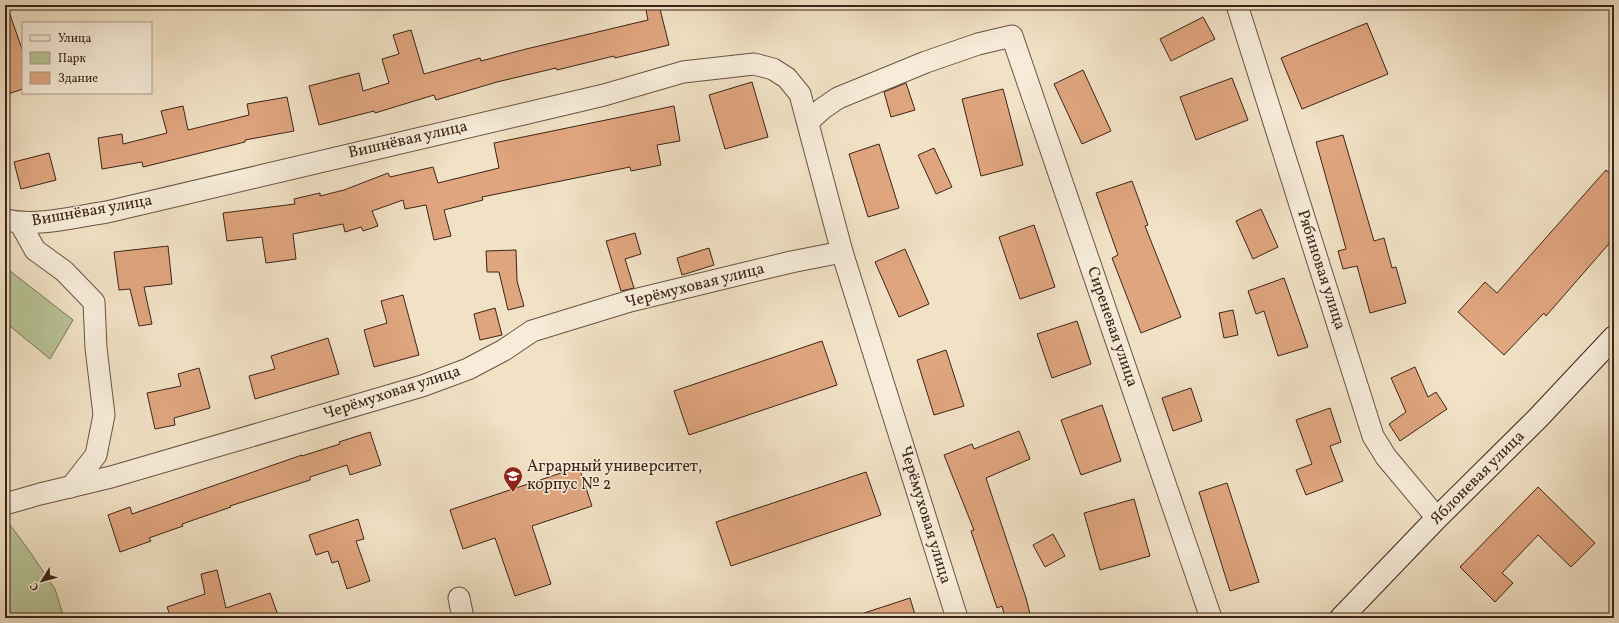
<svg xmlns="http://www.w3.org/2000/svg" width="1619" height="623" viewBox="0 0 1619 623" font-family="Vollkorn,serif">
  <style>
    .green { fill: #b7c396; stroke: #7a7456 }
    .building { fill: #dfa57f; stroke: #3c2417 }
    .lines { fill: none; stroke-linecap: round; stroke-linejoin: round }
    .street-casing { stroke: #695342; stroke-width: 23 }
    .secondary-casing { stroke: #3c2417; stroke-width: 24 }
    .street { stroke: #f6ecd9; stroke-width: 21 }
    .secondary { stroke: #f6ecd9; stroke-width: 22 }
    .labels { text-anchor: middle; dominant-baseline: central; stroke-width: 3; stroke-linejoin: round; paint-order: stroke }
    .street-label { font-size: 16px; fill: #3c2417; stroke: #f6ecd9 }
    .poi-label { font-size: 16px; fill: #3c2417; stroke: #f6ecd9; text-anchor: start }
  </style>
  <rect width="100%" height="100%" fill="#f1e1c5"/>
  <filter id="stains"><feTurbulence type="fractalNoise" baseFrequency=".005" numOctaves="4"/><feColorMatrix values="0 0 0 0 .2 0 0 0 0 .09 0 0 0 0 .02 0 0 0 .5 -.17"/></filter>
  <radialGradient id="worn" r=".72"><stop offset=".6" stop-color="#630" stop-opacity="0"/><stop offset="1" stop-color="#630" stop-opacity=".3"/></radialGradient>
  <g class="green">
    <path d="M5,267L73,320L50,359L5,322Z"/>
    <path d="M5,521H7L28,549L55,589L64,618H10L8,608L5,604Z"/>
  </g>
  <g class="building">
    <path d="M645,5H659L669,45L615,58L614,56L557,70L556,68L497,82L436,100L434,95L375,113L374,111L319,125L309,86L359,73L363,91L389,83L382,59L399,54L393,35L411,30L424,74L480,58L481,61L526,49L648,20Z"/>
    <path d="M7,6L23,52V89L5,95V7Z"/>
    <path d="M1203,17L1215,39L1171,61L1160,39Z"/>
    <path d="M1367,23L1388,74L1302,109L1281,58Z"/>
    <path d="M1083,70L1111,131L1082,144L1054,84Z"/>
    <path d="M1232,78L1248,120L1196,140L1180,97Z"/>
    <path d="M752,82L768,137L725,149L709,95Z"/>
    <path d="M906,83L915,110L891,117L884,92Z"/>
    <path d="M1003,89L1023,165L981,176L962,99Z"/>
    <path d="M287,97L294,131L245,140V142L143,167L142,162L102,169L98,138L122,134L123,144L167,133L161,111L183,106L188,130L249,115L247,104Z"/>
    <path d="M674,106L680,141L657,145L661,165L631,171L630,167L482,197L483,200L444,210L451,236L434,240L426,205L405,209L403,200L372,211L378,226L363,231L361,227L345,232L343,224L293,234L296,259L266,263L262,237L227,241L223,213L295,204L294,199L320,193V196L344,190L388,173L390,177L433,167L438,183L499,168L494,143Z"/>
    <path d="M1343,135L1374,241L1384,238L1392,268L1396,267L1406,303L1370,313L1357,266L1343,269L1338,251L1346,249L1316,142Z"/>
    <path d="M879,144L899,208L868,217L849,154Z"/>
    <path d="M934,148L952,187L936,194L918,155Z"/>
    <path d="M49,153L56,180L21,189L14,162Z"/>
    <path d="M1606,170L1614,177V238L1546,316L1544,313L1504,355L1458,312L1485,282L1497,293Z"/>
    <path d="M1132,181L1148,225L1145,226L1181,317L1141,333L1112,258L1118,255L1096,193Z"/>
    <path d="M1261,209L1278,247L1253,259L1236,221Z"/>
    <path d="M1034,225L1055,287L1020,299L999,237Z"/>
    <path d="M635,233L641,254L625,259L634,288L621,291L606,241Z"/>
    <path d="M168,246L172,284L144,287L152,324L139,326L130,289L119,290L114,252Z"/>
    <path d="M709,248L714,265L682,275L677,258Z"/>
    <path d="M905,249L929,304L899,317L875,262Z"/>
    <path d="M516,250L517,281L524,306L508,310L499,272H487L486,251Z"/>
    <path d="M1284,278L1308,347L1278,356L1264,311L1256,314L1248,291Z"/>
    <path d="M403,295L419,355L374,367L364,330L387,323L381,301Z"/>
    <path d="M495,308L502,335L480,340L474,314Z"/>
    <path d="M1233,310L1238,335L1224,338L1219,313Z"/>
    <path d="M1077,321L1091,364L1052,378L1037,334Z"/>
    <path d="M328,338L339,374L255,399L249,376L275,369L271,356Z"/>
    <path d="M822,341L837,385L689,435L674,391Z"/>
    <path d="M946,350L964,406L934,415L917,360Z"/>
    <path d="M1415,367L1428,397L1436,392L1447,409L1400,441L1389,424L1406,412L1391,378Z"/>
    <path d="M199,368L210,408L174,418L175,425L155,429L147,393L181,386L178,374Z"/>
    <path d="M1191,388L1202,421L1173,431L1162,398Z"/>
    <path d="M1102,405L1121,461L1081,475L1061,420Z"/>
    <path d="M1330,408L1341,442L1330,446L1343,481L1306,495L1296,470L1312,464L1296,420Z"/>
    <path d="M1019,431L1030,459L986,478L1026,598L1031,618H1005L1002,606L997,608L971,531L974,530L944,455L972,444L974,449Z"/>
    <path d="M370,432L381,465L350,475L347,465L310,477V480L230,506L231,507L182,524L183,526L149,538L151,541L120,552L108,515L130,507L132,514L302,455V456L340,444L339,442Z"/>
    <path d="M579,467L592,506L532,526L551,584L515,596L495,538L463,549L450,510Z"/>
    <path d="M866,472L881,515L731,566L716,522Z"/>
    <path d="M1227,483L1259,582L1230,591L1199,492Z"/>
    <path d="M1538,487L1595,543L1571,567L1538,535L1502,573L1513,583L1495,602L1460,567Z"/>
    <path d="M1134,499L1150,556L1100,570L1084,513Z"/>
    <path d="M358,519L364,539L356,541L370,581L347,589L338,561L332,563L328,551L316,555L309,535Z"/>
    <path d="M1053,534L1065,556L1045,567L1033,545Z"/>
    <path d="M217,570L226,608L270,593L279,618H171L167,607L205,594L201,574Z"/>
    <path d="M910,598L916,618H858V615Z"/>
  </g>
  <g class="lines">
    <defs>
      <g id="street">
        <path d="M1237,5L1373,436L1386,457L1437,518"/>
        <path d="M808,122L822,109L838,98L926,62L978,44L1012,36L1211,618"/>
        <path d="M5,220C39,227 73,217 107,212L604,95L683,72L754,64L773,69L787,78L800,94L842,252L957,618"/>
        <path d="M20,223L35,250L64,271L94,302L96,348L104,415L96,455L71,487"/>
        <path d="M5,504L40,494L111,477L422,386L468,369L504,350L532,331L630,301L791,262L842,252"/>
        <path d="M459,598L463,618"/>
      </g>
      <path id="secondary" d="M1341,618L1437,518L1538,418L1614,337"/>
    </defs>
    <use href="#street" class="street-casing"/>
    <use href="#secondary" class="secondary-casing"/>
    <use href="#street" class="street"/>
    <use href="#secondary" class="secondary"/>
  </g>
  <defs>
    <symbol id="university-pin" viewBox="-11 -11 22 30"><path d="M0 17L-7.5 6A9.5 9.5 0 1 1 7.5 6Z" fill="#8f2418" stroke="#f6ecd9"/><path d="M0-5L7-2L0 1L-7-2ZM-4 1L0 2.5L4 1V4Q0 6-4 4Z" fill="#fff"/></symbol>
  </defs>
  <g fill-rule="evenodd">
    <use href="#university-pin" x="502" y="465" width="22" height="30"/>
  </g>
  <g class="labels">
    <g class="street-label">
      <text transform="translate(408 140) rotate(-13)">Вишнёвая улица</text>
      <text transform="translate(92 211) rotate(-10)">Вишнёвая улица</text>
      <text transform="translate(1321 270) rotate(72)">Рябиновая улица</text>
      <text transform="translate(695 286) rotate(-14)">Черёмуховая улица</text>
      <text transform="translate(1112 327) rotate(71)">Сиреневая улица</text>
      <text transform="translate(392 393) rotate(-18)">Черёмуховая улица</text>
      <text transform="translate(1478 478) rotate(-45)">Яблоневая улица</text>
      <text transform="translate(925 515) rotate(73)">Черёмуховая улица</text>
    </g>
    <g class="poi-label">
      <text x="527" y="467">Аграрный университет,<tspan x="527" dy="18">корпус № 2</tspan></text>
    </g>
  </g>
  <rect width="1619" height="623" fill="none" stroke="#f1e1c5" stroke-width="20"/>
  <rect x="6" y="6" width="1607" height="611" fill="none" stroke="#3c2417" stroke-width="2"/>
  <rect x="10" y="10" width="1599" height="603" fill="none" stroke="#3c2417"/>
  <rect x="22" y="22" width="130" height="72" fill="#f6ecd9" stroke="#ac9c8b"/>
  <rect x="30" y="35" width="20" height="6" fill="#f6ecd9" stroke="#ac9c8b"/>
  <text x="58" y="42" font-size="12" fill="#3c2417">Улица</text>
  <rect x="30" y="52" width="20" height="12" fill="#b7c396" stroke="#ac9c8b"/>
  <text x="58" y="62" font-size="12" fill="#3c2417">Парк</text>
  <rect x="30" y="72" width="20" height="12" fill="#dfa57f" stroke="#ac9c8b"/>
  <text x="58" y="82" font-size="12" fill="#3c2417">Здание</text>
  <g transform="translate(42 581) rotate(233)" stroke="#f6ecd9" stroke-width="3" paint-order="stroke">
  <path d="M0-3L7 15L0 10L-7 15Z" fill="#3c2417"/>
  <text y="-6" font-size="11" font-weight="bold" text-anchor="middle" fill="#3c2417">С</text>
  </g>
  <rect width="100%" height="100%" filter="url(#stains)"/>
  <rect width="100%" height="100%" fill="url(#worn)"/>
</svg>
